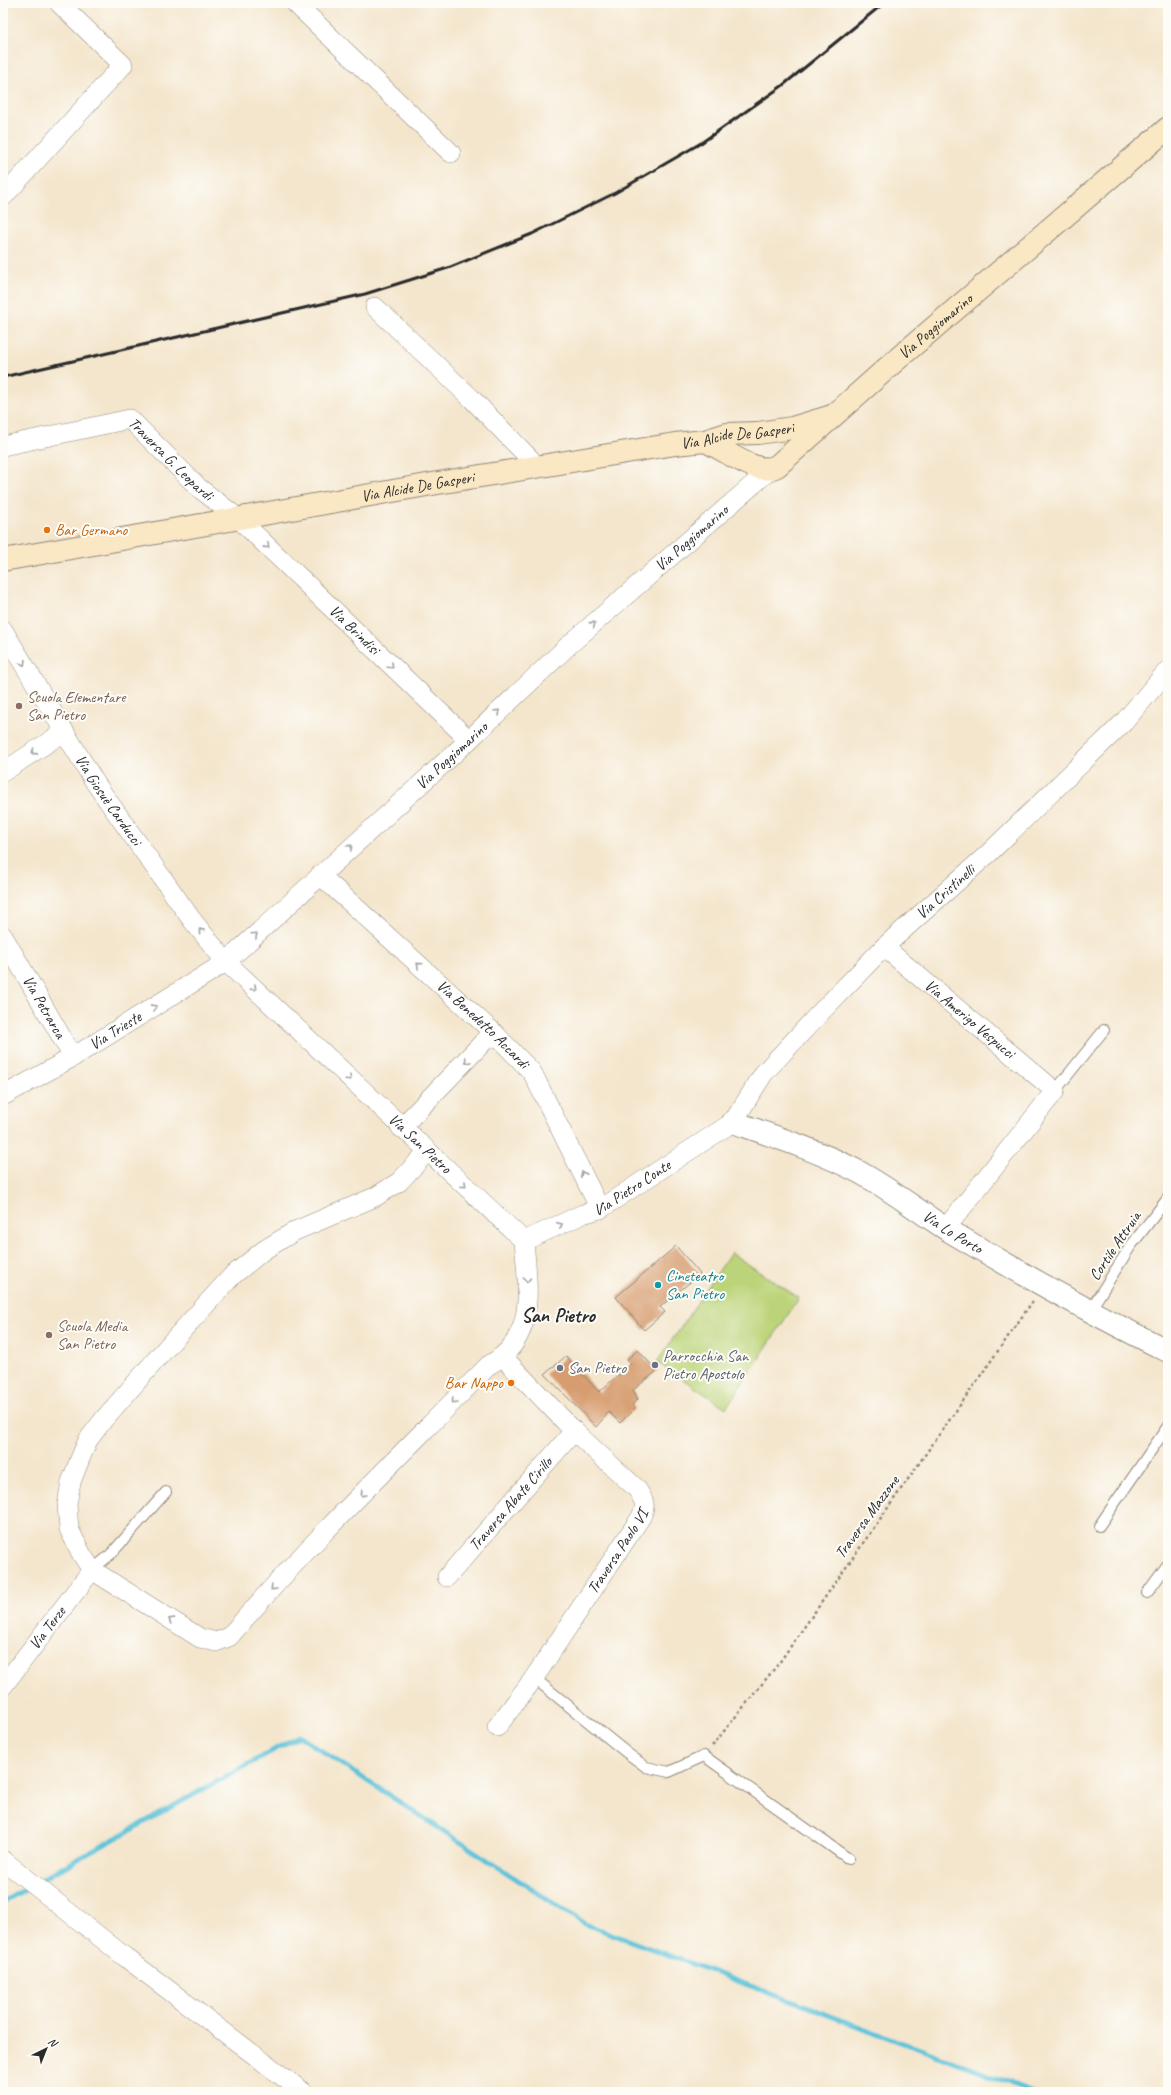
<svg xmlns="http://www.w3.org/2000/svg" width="1171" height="2095" viewBox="0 0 1171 2095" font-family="Caveat,sans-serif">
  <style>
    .pitch { fill: #bcd479; stroke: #748052 }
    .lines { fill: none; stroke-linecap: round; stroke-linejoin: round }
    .stream { stroke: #5dc3da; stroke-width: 5 }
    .building { fill: #d79d6f }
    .service-casing { stroke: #90887c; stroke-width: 12 }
    .minor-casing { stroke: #90887c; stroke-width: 20 }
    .tertiary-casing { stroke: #90887c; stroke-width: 24 }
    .secondary-casing { stroke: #90887c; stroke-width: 24 }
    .path { stroke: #90887c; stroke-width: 2.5; stroke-dasharray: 3 3; stroke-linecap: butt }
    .service { stroke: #fff; stroke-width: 10 }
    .minor { stroke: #fff; stroke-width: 19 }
    .tertiary { stroke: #fff; stroke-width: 22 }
    .secondary { stroke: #fae7c3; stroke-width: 22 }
    .rail { stroke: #2b2b2b; stroke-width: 3 }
    .oneway { stroke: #a0a0a0 }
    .food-dot { fill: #e8710a; stroke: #fdfcf7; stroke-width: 1.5 }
    .education-dot { fill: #8d6e63; stroke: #fdfcf7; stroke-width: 1.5 }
    .culture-dot { fill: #0f9aa8; stroke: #fdfcf7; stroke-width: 1.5 }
    .worship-dot { fill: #6b7280; stroke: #fdfcf7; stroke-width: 1.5 }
    .labels { text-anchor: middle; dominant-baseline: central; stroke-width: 4; stroke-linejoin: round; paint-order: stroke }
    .street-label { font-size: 16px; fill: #2b2b2b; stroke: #fdfcf7 }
    .food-label { font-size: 16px; fill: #c56008; stroke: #fdfcf7; text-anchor: start }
    .education-label { font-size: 16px; fill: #785e54; stroke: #fdfcf7; text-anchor: start }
    .culture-label { font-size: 16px; fill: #0d838f; stroke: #fdfcf7; text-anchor: start }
    .worship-label { font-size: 16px; fill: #5b616d; stroke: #fdfcf7; text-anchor: start }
    .district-label { font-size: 20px; font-weight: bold; fill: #2b2b2b; stroke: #fdfcf7 }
  </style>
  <rect width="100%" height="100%" fill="#fdfcf7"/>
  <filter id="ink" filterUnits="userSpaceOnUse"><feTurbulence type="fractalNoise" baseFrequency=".025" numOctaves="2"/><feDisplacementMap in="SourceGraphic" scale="8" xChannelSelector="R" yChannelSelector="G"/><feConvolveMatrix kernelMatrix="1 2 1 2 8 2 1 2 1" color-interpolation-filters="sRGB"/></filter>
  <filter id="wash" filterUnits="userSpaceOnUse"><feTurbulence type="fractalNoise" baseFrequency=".012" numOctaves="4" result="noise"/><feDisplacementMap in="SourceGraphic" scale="16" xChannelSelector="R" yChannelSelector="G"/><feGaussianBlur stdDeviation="0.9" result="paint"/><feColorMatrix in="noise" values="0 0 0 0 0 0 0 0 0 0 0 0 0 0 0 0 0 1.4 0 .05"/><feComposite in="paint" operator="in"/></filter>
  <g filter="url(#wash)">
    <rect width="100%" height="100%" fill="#f4e6cd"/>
    <path class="pitch" d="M731,1253L799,1298L726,1408L657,1362Z"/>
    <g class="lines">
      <g class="stream">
        <path d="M37,1882L299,1736L585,1924L1034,2092"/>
        <path d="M3,1902L30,1886"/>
      </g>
    </g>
    <g id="blocks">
      <g class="building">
        <path d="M676,1246L700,1274L660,1307L665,1312L644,1330L616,1297Z"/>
        <path d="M638,1350L657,1371L633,1390L638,1399L632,1405L635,1408L620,1423L609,1412L596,1427L545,1374L566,1356L599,1392L631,1364L627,1359Z"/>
      </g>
    </g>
  </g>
  <g filter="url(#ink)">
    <use href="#blocks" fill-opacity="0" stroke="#90887c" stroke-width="1"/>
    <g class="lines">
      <defs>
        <g id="service">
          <path d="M1055,1091L1104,1030"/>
          <path d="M1089,1312L1130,1247L1168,1198"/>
          <path d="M1099,1526L1168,1426"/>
          <path d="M92,1570L111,1554L166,1492"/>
          <path d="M1147,1593L1168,1564"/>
          <path d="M534,1678L627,1753L646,1767L669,1772L704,1756L849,1859"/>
        </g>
        <g id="minor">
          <path d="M295,3L451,153"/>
          <path d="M3,197L123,65L59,3"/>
          <path d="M375,307L472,399L538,467"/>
          <path id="s1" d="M3,446L130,419L199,488L239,519L469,740"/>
          <path id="s2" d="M3,630L96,784L192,920L226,962L524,1241C528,1289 537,1339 489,1365C401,1455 310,1542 229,1637L216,1642L200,1638L92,1570L82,1555L69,1529L67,1504L71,1482L80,1459L88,1440L104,1419L168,1346L232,1276L264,1250L295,1231L375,1197L399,1182L428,1151"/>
          <path d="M3,772L64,732"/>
          <path id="s3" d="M320,875L493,1032L532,1072L600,1209"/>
          <path id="s4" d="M3,936L73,1057"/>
          <path id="s5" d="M884,947L1055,1091L946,1228"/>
          <path id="s6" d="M3,1096L73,1057L226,962L469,740L569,645L772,468"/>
          <path d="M401,1128L493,1032"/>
          <path id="s7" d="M524,1241L583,1214L600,1209L733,1122L764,1073L817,1016L884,947L989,853L1124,722L1168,670"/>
          <path id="s8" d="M447,1577L574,1431"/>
          <path id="s9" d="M3,1686L92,1570"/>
          <path id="s10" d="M497,1727L534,1678L641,1517C647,1505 644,1500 637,1489L574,1431L503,1357"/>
          <path d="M3,1860L125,1957L303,2092"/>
        </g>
        <g id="tertiary">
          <path id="s11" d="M733,1122C776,1137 819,1151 859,1172C890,1189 918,1211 948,1230C1020,1273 1092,1314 1168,1351"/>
        </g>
        <g id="secondary">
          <path id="s12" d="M705,441C725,449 757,477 777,466L895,361L1168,128"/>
          <path id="s13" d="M3,560L438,483L675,444L705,441L727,434L758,433L792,428L832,416"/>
        </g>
      </defs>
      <use href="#service" class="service-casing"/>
      <use href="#minor" class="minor-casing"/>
      <use href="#tertiary" class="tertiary-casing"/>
      <use href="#secondary" class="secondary-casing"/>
      <path class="path" d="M712,1746L779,1663L1033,1301"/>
      <use href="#service" class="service"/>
      <use href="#minor" class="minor"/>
      <use href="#tertiary" class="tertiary"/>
      <use href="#secondary" class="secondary"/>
      <path class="rail" d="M3,377L365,294L448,268L532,234L615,193L701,143L782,86L884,3"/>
    </g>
    <defs><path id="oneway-chevron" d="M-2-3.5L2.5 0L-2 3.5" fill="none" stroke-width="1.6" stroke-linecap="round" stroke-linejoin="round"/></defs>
    <g class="oneway">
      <use href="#oneway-chevron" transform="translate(267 546) rotate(44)"/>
      <use href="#oneway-chevron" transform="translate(593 624) rotate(-41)"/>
      <use href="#oneway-chevron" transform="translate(23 663) rotate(59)"/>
      <use href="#oneway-chevron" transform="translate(391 666) rotate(43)"/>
      <use href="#oneway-chevron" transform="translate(498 712) rotate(-44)"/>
      <use href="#oneway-chevron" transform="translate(34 752) rotate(147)"/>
      <use href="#oneway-chevron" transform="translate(350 847) rotate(-42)"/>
      <use href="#oneway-chevron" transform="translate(201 931) rotate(-129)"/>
      <use href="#oneway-chevron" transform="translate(255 935) rotate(-43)"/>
      <use href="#oneway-chevron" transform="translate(419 965) rotate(-138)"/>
      <use href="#oneway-chevron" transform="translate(254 988) rotate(43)"/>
      <use href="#oneway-chevron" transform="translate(154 1007) rotate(-32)"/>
      <use href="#oneway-chevron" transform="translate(467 1061) rotate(133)"/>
      <use href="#oneway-chevron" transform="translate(349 1078) rotate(43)"/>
      <use href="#oneway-chevron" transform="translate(583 1174) rotate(-116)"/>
      <use href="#oneway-chevron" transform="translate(464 1185) rotate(43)"/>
      <use href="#oneway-chevron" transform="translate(560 1225) rotate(-25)"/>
      <use href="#oneway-chevron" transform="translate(527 1280) rotate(91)"/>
      <use href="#oneway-chevron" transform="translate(454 1401) rotate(134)"/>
      <use href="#oneway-chevron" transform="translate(363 1494) rotate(134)"/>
      <use href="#oneway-chevron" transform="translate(273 1588) rotate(133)"/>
      <use href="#oneway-chevron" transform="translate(171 1620) rotate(-148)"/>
    </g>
  </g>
  <g class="food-dot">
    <circle cx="47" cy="530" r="4"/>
    <circle cx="511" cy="1383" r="4"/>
  </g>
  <g class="education-dot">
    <circle cx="19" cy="706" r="4"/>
    <circle cx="49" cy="1335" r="4"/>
  </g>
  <circle class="culture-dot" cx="658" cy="1285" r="4"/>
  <g class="worship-dot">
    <circle cx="655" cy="1365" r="4"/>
    <circle cx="560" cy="1368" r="4"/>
  </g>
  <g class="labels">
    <g class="street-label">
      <text stroke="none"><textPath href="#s12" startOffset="290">Via Poggiomarino</textPath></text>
      <text stroke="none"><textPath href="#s13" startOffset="745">Via Alcide De Gasperi</textPath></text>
      <text stroke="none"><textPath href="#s1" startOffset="187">Traversa G. Leopardi</textPath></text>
      <text stroke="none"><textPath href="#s13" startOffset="421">Via Alcide De Gasperi</textPath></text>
      <text stroke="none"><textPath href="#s6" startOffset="890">Via Poggiomarino</textPath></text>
      <text stroke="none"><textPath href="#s1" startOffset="438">Via Brindisi</textPath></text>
      <text stroke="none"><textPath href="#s6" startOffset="566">Via Poggiomarino</textPath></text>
      <text stroke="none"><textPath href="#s2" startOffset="200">Via Giosuè Carducci</textPath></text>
      <text stroke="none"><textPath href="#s7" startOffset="556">Via Cristinelli</textPath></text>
      <text stroke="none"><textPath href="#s4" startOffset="82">Via Petrarca</textPath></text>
      <text stroke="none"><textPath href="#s5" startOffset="112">Via Amerigo Vespucci</textPath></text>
      <text stroke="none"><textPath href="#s3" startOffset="221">Via Benedetto Accardi</textPath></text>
      <text stroke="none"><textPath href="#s6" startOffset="130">Via Trieste</textPath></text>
      <text stroke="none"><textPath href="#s2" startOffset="666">Via San Pietro</textPath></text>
      <text stroke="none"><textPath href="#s7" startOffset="121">Via Pietro Conte</textPath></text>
      <text stroke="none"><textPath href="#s11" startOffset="247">Via Lo Porto</textPath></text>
      <text transform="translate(1115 1246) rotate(-56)">Cortile Attruia</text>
      <text stroke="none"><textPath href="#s8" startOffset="97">Traversa Abate Cirillo</textPath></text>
      <text transform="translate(867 1517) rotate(-54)">Traversa Mazzone</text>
      <text stroke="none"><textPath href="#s10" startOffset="213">Traversa Paolo VI</textPath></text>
      <text stroke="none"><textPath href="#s9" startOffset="73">Via Terze</textPath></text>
    </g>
    <g class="food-label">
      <text x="55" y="530">Bar Germano</text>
      <text x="503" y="1383" text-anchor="end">Bar Nappo</text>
    </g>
    <g class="education-label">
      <text x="27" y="697">Scuola Elementare<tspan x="27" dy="18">San Pietro</tspan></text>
      <text x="57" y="1326">Scuola Media<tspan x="57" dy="18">San Pietro</tspan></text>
    </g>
    <g class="culture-label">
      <text x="666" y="1276">Cineteatro<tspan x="666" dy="18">San Pietro</tspan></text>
    </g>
    <g class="worship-label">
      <text x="663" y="1356">Parrocchia San<tspan x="663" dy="18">Pietro Apostolo</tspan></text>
      <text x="568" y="1368">San Pietro</text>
    </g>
    <g class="district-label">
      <text x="558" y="1315">San Pietro</text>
    </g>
  </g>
  <rect width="1171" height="2095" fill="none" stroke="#fdfcf7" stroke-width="16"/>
  <g transform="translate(46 2049) rotate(43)" stroke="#fdfcf7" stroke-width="3" paint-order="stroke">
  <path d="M0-3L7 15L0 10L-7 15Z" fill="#2b2b2b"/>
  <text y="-6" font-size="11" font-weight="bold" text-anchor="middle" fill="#2b2b2b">N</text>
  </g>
</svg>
